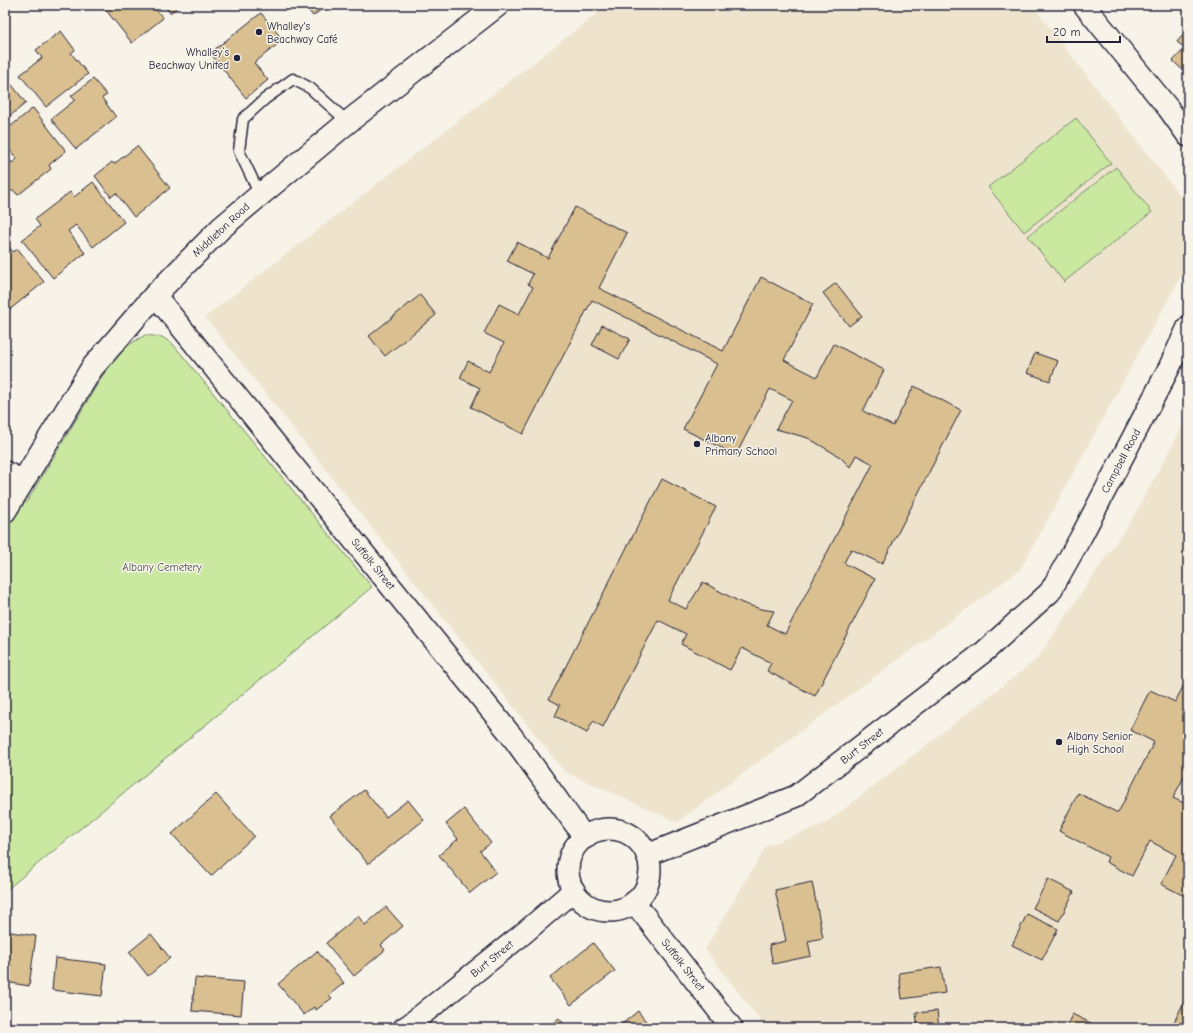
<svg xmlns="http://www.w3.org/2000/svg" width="1193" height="1033" viewBox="0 0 1193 1033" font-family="'Comic Neue',sans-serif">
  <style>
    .built { fill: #eee4ce }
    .green { fill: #cae8a0; stroke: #76856e }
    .building { fill: #dac090; stroke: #22223b }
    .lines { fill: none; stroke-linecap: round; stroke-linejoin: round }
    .lane-casing { stroke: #22223b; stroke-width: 13 }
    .street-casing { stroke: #22223b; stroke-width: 24 }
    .secondary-casing { stroke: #22223b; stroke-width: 25 }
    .lane { stroke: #f7f3e8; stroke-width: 10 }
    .street { stroke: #f7f3e8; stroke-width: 21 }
    .secondary { stroke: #f7f3e8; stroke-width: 22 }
    .poi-dot { fill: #22223b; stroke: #f7f3e8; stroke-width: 1.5 }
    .labels { text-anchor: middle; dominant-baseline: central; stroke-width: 3; stroke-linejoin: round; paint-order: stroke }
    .poi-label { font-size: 11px; fill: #22223b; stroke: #f7f3e8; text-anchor: start }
    .street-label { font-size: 11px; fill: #22223b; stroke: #f7f3e8 }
    .park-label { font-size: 11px; fill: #4c5454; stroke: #f7f3e8 }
  </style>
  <rect width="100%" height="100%" fill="#f7f3e8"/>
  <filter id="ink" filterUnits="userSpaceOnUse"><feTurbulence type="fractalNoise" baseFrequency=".025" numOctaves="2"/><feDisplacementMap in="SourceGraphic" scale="8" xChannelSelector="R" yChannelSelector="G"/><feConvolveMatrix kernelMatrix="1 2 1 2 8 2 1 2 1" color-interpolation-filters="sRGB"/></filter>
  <g filter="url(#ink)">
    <g class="built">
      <path d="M608,5H1032L1188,206V263L1020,570L677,822L565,772L205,317Z"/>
      <path d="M1188,417V1028H766L705,949L766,846L826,823L1036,660L1132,519Z"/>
    </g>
    <g class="green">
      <path d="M1076,118L1111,163L1024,232L988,187Z"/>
      <path d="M1116,167L1152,212L1064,282L1028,236Z"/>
      <path d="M145,335L162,337L173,344L372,587L5,891V489L26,503L103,375L117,357L130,344Z"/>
    </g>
    <g class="building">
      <path d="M102,5H152L163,18L132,43Z"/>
      <path d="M164,5H180L170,13Z"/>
      <path d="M304,5H327L313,16Z"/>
      <path d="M261,13L283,40L254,63L268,80L246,98L210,53Z"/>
      <path d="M1188,29V75L1173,61L1185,48L1177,42Z"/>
      <path d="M61,31L75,50L71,53L88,74L46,107L20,75L42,58L36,50Z"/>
      <path d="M5,76L26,103L5,120Z"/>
      <path d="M93,79L107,95L102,98L116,117L76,149L51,119L75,100L71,96Z"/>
      <path d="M33,108L66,151L49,165L51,169L18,195L13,190L5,196V154L12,163L17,159L5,144V131Z"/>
      <path d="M137,146L170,188L134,217L116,193L111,197L95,176L112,162L114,164Z"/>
      <path d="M93,182L124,222L93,247L76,225L68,231L85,253L53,278L22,240L40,226L35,219L70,192L74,197Z"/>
      <path d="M575,207L627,233L599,288L723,351L761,277L813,304L784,360L817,377L834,344L884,370L863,411L893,426L914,386L961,410L882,564L851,549L844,563L875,579L815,696L767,671L771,663L742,648L730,670L681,644L686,634L658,620L603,727L593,721L587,733L555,716L560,705L549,699L662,479L716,507L668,600L686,609L703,582L723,593L742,603L761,609L774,611L767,625L785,634L873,464L856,455L850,467L840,457L808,438L776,429L792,400L770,389L736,455L683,429L717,364L592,300L523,434L471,407L480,388L460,378L468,361L489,372L504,343L484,333L499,304L519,314L533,287L528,284L533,274L507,261L517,242L548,258Z"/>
      <path d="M5,242L13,252L18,249L44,282L8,311L5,307Z"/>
      <path d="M836,283L862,316L849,326L823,293Z"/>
      <path d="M420,295L436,315L385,356L369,336Z"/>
      <path d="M602,325L630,339L619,359L592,345Z"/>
      <path d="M1035,353L1058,361L1050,381L1027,373Z"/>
      <path d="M1188,677V769L1173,798L1188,805V898L1161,884L1176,855L1150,841L1132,876L1106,862L1108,857L1059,831L1078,793L1118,813L1154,742L1130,730L1150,690L1175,702Z"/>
      <path d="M364,790L386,817L408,800L424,820L368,864L330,816Z"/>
      <path d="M216,794L254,836L211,876L172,834Z"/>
      <path d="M464,809L491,843L480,851L496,872L470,893L439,855L458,839L446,824Z"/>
      <path d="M1048,879L1074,892L1059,921L1033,908Z"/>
      <path d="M812,882L823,938L808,941L811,956L773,964L769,945L786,941L775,890Z"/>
      <path d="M386,907L403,926L381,945L385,950L354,976L326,943L358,916L365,925Z"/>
      <path d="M1027,914L1058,929L1042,960L1012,945Z"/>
      <path d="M5,931L36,936L29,986L5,982Z"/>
      <path d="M151,934L170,958L148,976L129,952Z"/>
      <path d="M593,943L615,971L571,1005L550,978Z"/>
      <path d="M317,951L344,983L329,995L332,998L316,1010L314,1007L304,1015L278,984Z"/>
      <path d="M55,958L106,964L102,996L52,990Z"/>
      <path d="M941,967L945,993L902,999L899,973Z"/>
      <path d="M195,978L244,982L241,1015L192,1011Z"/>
      <path d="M1188,994V1028H1171Z"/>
      <path d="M638,1011L651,1028H617Z"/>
      <path d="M937,1011L939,1028H918L916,1013Z"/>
      <path d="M1072,1014L1101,1028H1066Z"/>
      <path d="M559,1018L567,1028H547Z"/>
    </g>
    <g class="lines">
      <defs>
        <path id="lane" d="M260,195L239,151L243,119L265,99L293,79L310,88L348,122"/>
        <g id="street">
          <path d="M1084,5L1168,108L1188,136"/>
          <path d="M155,295L511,735L585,838"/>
          <path d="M5,472L23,481"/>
          <circle cx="609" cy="870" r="41"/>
          <path d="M647,855L796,796L985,651L1050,592L1082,535L1169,368L1188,327"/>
          <path d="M634,902L732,1028"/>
          <path d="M404,1028L409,1025L524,933L574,890"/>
        </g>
        <path id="secondary" d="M5,511L92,368L155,295L221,228L260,195L348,122L498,5"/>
      </defs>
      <use href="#lane" class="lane-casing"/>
      <use href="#street" class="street-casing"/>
      <use href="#secondary" class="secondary-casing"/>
      <use href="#lane" class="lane"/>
      <use href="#street" class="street"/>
      <use href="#secondary" class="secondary"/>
    </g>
  </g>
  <g class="poi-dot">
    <circle cx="259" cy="32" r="4"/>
    <circle cx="237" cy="58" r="4"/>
    <circle cx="697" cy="444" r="4"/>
    <circle cx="1059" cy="742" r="4"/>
  </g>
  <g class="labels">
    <g class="poi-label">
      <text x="267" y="26">Whalley's<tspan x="267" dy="13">Beachway Café</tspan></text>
      <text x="229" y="52" text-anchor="end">Whalley‘s<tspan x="229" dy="13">Beachway United</tspan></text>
      <text x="705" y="438">Albany<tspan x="705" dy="13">Primary School</tspan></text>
      <text x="1067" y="736">Albany Senior<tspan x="1067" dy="13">High School</tspan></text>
    </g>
    <g class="street-label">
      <text transform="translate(221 230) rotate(-43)">Middleton Road</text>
      <text transform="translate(1121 461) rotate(-62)">Campbell Road</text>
      <text transform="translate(373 564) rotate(51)">Suffolk Street</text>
      <text transform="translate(862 746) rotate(-38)">Burt Street</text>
      <text transform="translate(492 959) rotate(-39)">Burt Street</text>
      <text transform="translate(683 965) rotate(52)">Suffolk Street</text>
    </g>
    <g class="park-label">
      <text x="162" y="567">Albany Cemetery</text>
    </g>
  </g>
  <rect width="1193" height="1033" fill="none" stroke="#f7f3e8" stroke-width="20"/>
  <rect x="10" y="10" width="1173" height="1013" fill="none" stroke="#22223b" stroke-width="1.5" filter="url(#ink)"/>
  <path d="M1047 36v6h73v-6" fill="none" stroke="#22223b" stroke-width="2"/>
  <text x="1053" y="36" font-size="12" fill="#22223b" stroke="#f7f3e8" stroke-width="3" paint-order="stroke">20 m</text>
</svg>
